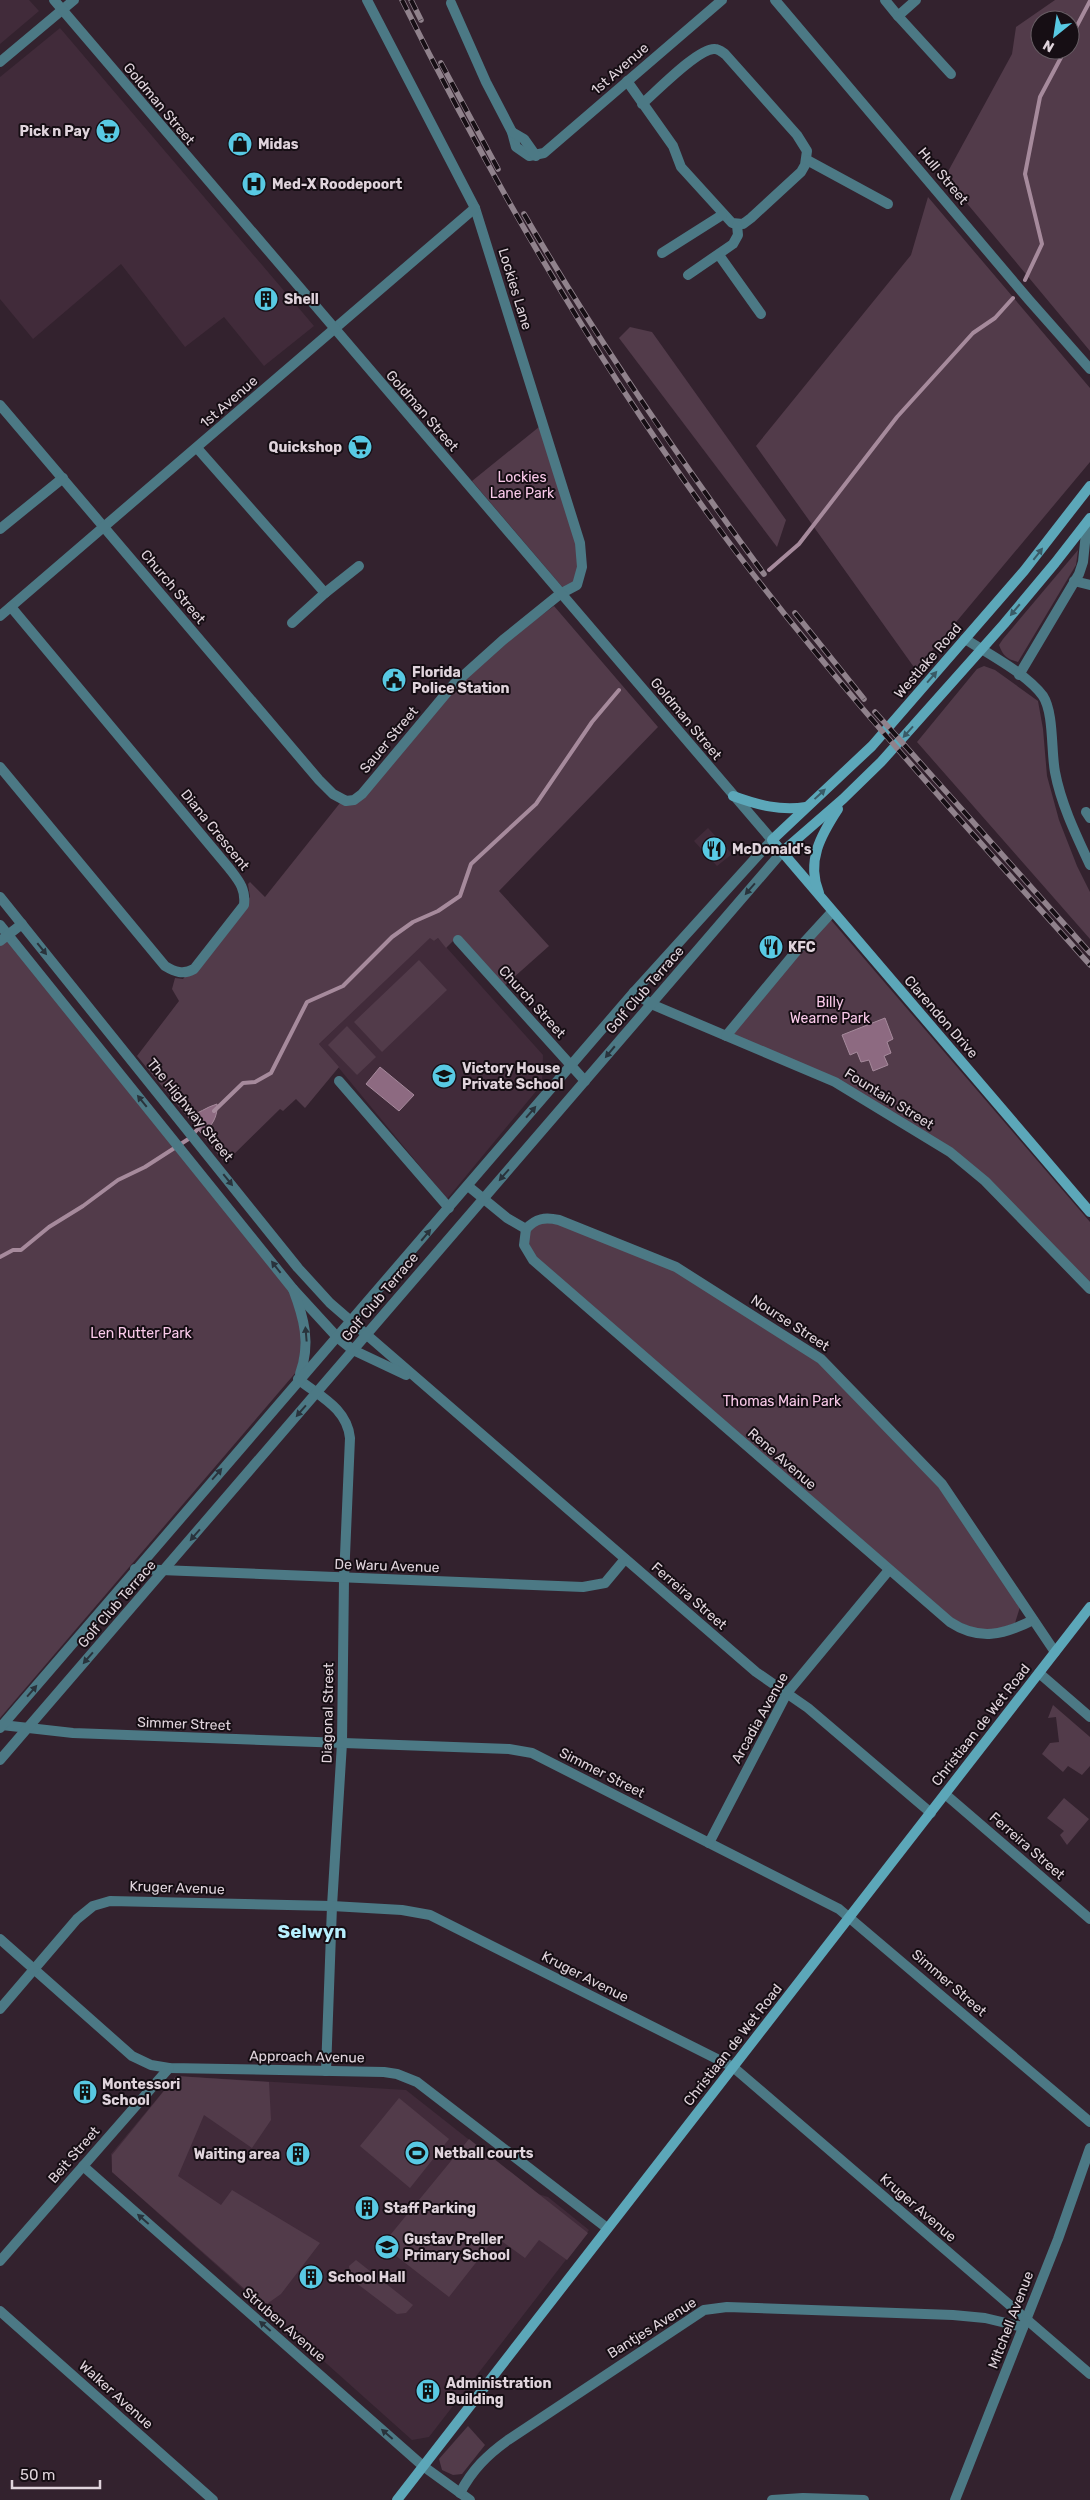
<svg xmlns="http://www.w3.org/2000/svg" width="1090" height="2500" viewBox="0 0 1090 2500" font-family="Rubik,sans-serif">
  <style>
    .built { fill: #412b3a }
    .green { fill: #523b4a; fill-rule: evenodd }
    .water { fill: #8d6a81; stroke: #a68a9c }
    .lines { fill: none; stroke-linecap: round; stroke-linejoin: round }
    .stream { stroke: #a68a9c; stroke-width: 4 }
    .minor { stroke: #4c7985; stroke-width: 10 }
    .tertiary { stroke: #4c7985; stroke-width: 10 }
    .secondary { stroke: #5ca7b9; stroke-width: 10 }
    .rail-casing { stroke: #90828c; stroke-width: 5.5 }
    .rail { stroke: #160e14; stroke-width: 4; stroke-dasharray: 11; stroke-linecap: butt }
    .oneway { fill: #395a66 }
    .oneway2 { fill: #29333c }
    .labels { text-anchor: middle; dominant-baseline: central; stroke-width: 4; stroke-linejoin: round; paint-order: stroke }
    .street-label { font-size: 14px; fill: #e0d4dc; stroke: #160e14 }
    .poi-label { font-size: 14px; font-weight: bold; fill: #e0d4dc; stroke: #160e14; text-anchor: start }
    .park-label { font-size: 14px; fill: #facaea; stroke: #160e14 }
    .district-label { font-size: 19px; font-weight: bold; fill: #b7effe; stroke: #160e14 }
  </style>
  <rect width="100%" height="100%" fill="#33222e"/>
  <g class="built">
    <path d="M0,0H29L39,11L0,44Z"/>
    <path d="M60,28L314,326L264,366L224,317L185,347L121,264L33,339L0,299V77Z"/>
    <path d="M708,828L732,854L717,866L694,841Z"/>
    <path d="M430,937L434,941L438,938L543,1055L542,1084L447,1199L319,1044Z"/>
    <path d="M176,2076L406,2090L538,2194L548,2197L589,2230L429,2437L412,2440L112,2172L111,2154Z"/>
  </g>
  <g class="green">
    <path d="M1055,0H1090V351L945,177L1012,54L1016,27ZM1040,20H1070V50H1040Z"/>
    <path d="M928,197L1090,388V462L916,670L756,446L911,255Z"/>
    <path d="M630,327L652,332L786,520L777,547L619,338Z"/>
    <path d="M539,427L576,542L579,564L573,583L564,589L472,481Z"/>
    <path d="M1078,550L1076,565L1018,662C1007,659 1003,656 999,645L1003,639Z"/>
    <path d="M554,606L658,727L499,891L549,946L504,986L454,940L446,948L438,938L434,941L430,938L319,1044L339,1067L305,1108L296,1099L283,1111L280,1109L225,1163L137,1056L179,1001L172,989L175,978L183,979L250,897L248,884L250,882L265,897L340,803L349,804L457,687L504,643Z"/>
    <path d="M984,666L995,670L1038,701L1043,729L1047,776L1059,820L1077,866L1090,892V939L917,742L977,669Z"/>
    <path d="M831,920L1090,1222V1283L1009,1200L874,1101L733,1034L803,948Z"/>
    <path d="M7,940L290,1291C301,1322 304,1339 297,1371L0,1718V946Z"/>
    <path d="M419,960L447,990L382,1052L354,1022Z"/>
    <path d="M347,1026L376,1057L357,1075L328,1045Z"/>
    <path d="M541,1222L560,1224L673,1270L818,1361L936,1483L1020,1607L1015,1623C988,1634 977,1632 952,1618L536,1258L528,1247L529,1231Z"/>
    <path d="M1053,1705L1090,1737V1766L1082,1775L1068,1766L1063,1772L1042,1754L1050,1743L1059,1742L1056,1717L1048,1718Z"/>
    <path d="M1064,1798L1089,1819L1067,1845L1060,1835L1064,1831L1047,1818Z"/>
    <path d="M176,2076L269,2082L271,2120L252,2148L204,2115L178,2176L221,2205L232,2190L320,2243L281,2294L264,2306L112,2172V2155Z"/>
    <path d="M399,2098L449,2139L410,2188L360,2146Z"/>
    <path d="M469,2139L588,2233L567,2260L539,2240L525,2258L496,2237L449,2297L382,2245Z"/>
    <path d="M356,2260L413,2305L406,2313L397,2314L351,2279L349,2266Z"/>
    <path d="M468,2426L485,2445L462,2474L453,2475L442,2470L439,2459Z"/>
  </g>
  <g class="water">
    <path d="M885,1018L893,1039L887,1042L891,1053L884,1056L888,1065L873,1071L869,1060L861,1062L857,1052L850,1055L842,1035Z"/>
    <path d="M380,1067L414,1095L399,1111L366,1084Z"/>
    <path d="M217,1104C218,1116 212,1128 201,1133L188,1116C199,1114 206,1107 217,1104Z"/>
  </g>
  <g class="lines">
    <g class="stream">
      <path d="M1070,39L1090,1"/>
      <path d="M1025,280L1042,244L1025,174L1040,97L1065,50"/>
      <path d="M769,570L799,544L897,417L973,333L995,318L1013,298"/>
      <path d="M214,1111L243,1083L255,1082L271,1073L307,1002L343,986L392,937L413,922L438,911L460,896L471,864L536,804L592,722L619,690"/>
      <path d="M0,1257L13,1250H21L49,1227L83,1206L118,1180L145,1167L190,1138L201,1125"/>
    </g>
    <g class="minor">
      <path d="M775,0L1029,300L1090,369"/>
      <path d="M885,0L898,16L916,0"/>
      <path d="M451,3L486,82L512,132L516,147L529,156L544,153L722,0"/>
      <path d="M898,16L951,74"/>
      <path d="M0,62L74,0"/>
      <path d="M627,81L673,146L681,167L732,223L743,224L751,218L801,172L805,165L807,151L797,135L725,54C722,52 719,49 715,49C699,47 656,92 642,104"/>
      <path d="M512,132L524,139L536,156"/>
      <path d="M807,160L888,204"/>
      <path d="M662,253L722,215"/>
      <path d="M719,255L761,314"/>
      <path d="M688,275L733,244L738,235L737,225"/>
      <path d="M0,405L319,780L333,794L346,801L354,800L362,794L454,684L503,640L560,594L577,585L582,567L580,543L475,208L367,0"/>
      <path d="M197,448L325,593L292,623"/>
      <path d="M0,529L63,478"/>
      <path d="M1074,581L1090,585"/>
      <path d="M325,593L359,566"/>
      <path d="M0,616L475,208"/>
      <path d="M965,639C989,654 1027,674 1043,696C1054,713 1051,751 1055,772C1061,804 1076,835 1090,865"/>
      <path d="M1019,675L1079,574L1083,562L1087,523"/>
      <path d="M0,767L165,966C175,972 183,975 194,969L244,905C246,888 238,880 229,868L11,607"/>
      <path d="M1086,812L1090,818"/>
      <path d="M0,897L298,1268L330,1303L756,1672L808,1708L931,1813"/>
      <path d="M0,925L293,1289L337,1337L353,1350L406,1375"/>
      <path d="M458,940L585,1081"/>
      <path d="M0,941L22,924"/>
      <path d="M634,992L651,1004L835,1082L950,1152L985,1181L1090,1289"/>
      <path d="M726,1036L799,948L832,912"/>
      <path d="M339,1081L449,1208"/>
      <path d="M468,1186L507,1218L526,1229C536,1218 545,1217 559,1220L676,1267L821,1359L942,1484L1055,1652"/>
      <path d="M526,1229L524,1245L533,1260L950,1622C979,1641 1004,1635 1033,1620"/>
      <path d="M298,1379C319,1396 347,1408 350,1438L344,1579L342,1743L332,1906L326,2071"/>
      <path d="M135,1569L583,1587L605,1583L625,1559"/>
      <path d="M1039,1673L1090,1717"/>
      <path d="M2,1725L73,1733L509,1749L532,1753L839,1909L1090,2122"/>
      <path d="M945,1794L1090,1919"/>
      <path d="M709,1843L787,1693L889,1570"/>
      <path d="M0,1939L132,2056L151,2065L169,2068L384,2072L397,2074L417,2082L607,2228"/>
      <path d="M0,2009L77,1919L93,1906L110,1901L332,1906L402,1910L430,1915L733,2067L1090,2374"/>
      <path d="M83,2166L423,2466L470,2500"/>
      <path d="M0,2261L169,2068"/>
      <path d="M0,2311L213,2500"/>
      <path d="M460,2493C472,2470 487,2455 508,2440L704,2310L727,2307L953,2315L985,2318L1023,2327"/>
      <path d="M772,2500L803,2498L864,2500"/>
      <path d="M955,2500L1058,2239L1090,2148"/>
    </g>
    <g class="tertiary">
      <path d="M293,1289C304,1318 311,1343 300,1374"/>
      <path d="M0,1728L634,992L772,840L54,0"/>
      <path d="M0,1760L782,852"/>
    </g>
    <g class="secondary">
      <path d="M1090,486L1024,571L872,746L772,840L1090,1212"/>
      <path d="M733,796C758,805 780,811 806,807"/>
      <path d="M782,852L843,799L881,762L1004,624L1055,563L1090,518"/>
      <path d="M819,893C806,861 821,835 838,809"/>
      <path d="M397,2500L1090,1607"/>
    </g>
    <defs>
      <g id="rail">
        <path d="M402,0C492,181 592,354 711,518C826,676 960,819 1090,965"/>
        <path d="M411,0L421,20"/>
        <path d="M441,63L498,169"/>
        <path d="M524,214C597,340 678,457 764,574"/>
        <path d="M795,613L864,699"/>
        <path d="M875,712L1090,953"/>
      </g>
    </defs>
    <use href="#rail" class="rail-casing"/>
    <use href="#rail" class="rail"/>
  </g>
  <defs><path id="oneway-solid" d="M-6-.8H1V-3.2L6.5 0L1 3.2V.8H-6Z" transform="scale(1.25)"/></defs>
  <g class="oneway">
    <use href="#oneway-solid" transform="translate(1038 554) rotate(-52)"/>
    <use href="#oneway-solid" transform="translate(1015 610) rotate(130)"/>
    <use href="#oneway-solid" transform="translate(932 677) rotate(-49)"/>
    <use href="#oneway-solid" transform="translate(908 732) rotate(132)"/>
    <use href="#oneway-solid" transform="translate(820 794) rotate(-43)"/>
  </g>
  <g class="oneway2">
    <use href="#oneway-solid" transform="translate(750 889) rotate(131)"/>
    <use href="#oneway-solid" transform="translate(42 949) rotate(51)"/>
    <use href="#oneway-solid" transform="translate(610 1052) rotate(130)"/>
    <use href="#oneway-solid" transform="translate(142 1101) rotate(-129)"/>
    <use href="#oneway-solid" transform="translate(531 1112) rotate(-49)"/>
    <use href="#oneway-solid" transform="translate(504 1175) rotate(131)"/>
    <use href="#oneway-solid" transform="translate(228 1180) rotate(51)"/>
    <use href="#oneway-solid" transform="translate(426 1235) rotate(-50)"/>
    <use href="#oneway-solid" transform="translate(276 1267) rotate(-128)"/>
    <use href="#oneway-solid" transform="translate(306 1334) rotate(-95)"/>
    <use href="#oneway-solid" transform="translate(301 1411) rotate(131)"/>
    <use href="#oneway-solid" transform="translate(217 1474) rotate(-49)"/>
    <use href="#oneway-solid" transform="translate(195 1535) rotate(131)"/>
    <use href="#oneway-solid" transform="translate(88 1658) rotate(131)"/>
    <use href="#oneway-solid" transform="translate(32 1691) rotate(-49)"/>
    <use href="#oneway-solid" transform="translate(143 2219) rotate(-139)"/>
    <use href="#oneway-solid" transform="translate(265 2326) rotate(-139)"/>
    <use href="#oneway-solid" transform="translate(387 2434) rotate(-139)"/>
  </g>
  <defs>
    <symbol id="supermarket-disc" viewBox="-11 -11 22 22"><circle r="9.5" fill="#58c9e3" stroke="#160e14"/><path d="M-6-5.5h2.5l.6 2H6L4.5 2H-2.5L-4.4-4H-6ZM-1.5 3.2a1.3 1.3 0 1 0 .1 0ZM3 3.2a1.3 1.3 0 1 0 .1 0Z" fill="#111"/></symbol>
    <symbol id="shop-disc" viewBox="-11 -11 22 22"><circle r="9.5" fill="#58c9e3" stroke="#160e14"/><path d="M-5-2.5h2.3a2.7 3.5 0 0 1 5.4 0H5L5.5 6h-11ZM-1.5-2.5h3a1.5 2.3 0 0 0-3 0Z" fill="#111"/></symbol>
    <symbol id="hospital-disc" viewBox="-11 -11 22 22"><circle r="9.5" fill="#58c9e3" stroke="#160e14"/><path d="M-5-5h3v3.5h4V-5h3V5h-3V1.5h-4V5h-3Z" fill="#111"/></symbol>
    <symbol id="building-disc" viewBox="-11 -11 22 22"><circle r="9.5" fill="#58c9e3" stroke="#160e14"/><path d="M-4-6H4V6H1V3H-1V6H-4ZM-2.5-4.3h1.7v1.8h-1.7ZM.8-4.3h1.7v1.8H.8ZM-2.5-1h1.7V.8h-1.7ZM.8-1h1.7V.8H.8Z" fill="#111"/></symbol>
    <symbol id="civic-disc" viewBox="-11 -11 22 22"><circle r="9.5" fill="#58c9e3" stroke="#160e14"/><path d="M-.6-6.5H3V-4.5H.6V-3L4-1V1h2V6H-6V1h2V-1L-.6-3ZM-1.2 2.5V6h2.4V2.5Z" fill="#111"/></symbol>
    <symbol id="restaurant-disc" viewBox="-11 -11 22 22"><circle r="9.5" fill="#58c9e3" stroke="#160e14"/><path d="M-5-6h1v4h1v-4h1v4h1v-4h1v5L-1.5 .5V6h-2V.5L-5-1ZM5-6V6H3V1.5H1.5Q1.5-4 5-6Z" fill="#111"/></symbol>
    <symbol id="school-disc" viewBox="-11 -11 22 22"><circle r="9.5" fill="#58c9e3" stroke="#160e14"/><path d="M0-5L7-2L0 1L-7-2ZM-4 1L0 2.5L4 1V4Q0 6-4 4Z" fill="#111"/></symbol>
    <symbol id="stadium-disc" viewBox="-11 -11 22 22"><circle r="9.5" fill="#58c9e3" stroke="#160e14"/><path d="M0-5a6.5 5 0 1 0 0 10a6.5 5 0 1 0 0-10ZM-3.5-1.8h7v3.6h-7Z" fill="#111"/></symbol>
  </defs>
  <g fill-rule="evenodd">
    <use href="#supermarket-disc" x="94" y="117" width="28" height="28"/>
    <use href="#shop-disc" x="226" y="130" width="28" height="28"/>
    <use href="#hospital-disc" x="240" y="170" width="28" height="28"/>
    <use href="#building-disc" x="252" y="285" width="28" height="28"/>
    <use href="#supermarket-disc" x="346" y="433" width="28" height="28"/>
    <use href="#civic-disc" x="380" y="666" width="28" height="28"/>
    <use href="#restaurant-disc" x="700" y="835" width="28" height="28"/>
    <use href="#restaurant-disc" x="757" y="933" width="28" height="28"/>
    <use href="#school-disc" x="430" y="1062" width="28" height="28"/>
    <use href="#building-disc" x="71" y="2078" width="28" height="28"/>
    <use href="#stadium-disc" x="403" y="2139" width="28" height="28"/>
    <use href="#building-disc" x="284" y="2140" width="28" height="28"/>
    <use href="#building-disc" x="353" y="2194" width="28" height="28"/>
    <use href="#school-disc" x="373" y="2233" width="28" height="28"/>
    <use href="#building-disc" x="297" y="2263" width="28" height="28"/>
    <use href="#building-disc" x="414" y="2377" width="28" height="28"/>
  </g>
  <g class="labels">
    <g class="street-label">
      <text transform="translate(620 69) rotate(-41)">1st Avenue</text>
      <text transform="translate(159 104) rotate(50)">Goldman Street</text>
      <text transform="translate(943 176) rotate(50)">Hull Street</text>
      <text transform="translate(515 289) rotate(73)">Lockies Lane</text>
      <text transform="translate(229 402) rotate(-41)">1st Avenue</text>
      <text transform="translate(422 411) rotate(49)">Goldman Street</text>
      <text transform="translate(173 587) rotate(50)">Church Street</text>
      <text transform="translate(928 661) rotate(-49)">Westlake Road</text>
      <text transform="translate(686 719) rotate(50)">Goldman Street</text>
      <text transform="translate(389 740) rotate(-50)">Sauer Street</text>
      <text transform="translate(215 830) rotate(51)">Diana Crescent</text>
      <text transform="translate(645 990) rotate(-49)">Golf Club Terrace</text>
      <text transform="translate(532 1002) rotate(48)">Church Street</text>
      <text transform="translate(941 1017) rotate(49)">Clarendon Drive</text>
      <text transform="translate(889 1099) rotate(32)">Fountain Street</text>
      <text transform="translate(190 1110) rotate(51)">The Highway Street</text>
      <text transform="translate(380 1297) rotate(-50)">Golf Club Terrace</text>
      <text transform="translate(790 1323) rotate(33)">Nourse Street</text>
      <text transform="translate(782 1459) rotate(41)">Rene Avenue</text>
      <text transform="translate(387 1566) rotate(2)">De Waru Avenue</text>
      <text transform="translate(689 1596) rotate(41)">Ferreira Street</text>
      <text transform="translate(117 1604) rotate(-49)">Golf Club Terrace</text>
      <text transform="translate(328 1713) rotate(-89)">Diagonal Street</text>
      <text transform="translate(760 1718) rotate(-61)">Arcadia Avenue</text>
      <text transform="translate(184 1724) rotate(2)">Simmer Street</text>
      <text transform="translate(981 1725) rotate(-52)">Christiaan de Wet Road</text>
      <text transform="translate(602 1773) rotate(27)">Simmer Street</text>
      <text transform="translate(1027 1846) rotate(41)">Ferreira Street</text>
      <text transform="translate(177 1888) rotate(2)">Kruger Avenue</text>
      <text transform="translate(585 1977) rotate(27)">Kruger Avenue</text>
      <text transform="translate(949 1983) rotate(41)">Simmer Street</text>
      <text transform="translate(733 2045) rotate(-52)">Christiaan de Wet Road</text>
      <text transform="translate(307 2057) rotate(1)">Approach Avenue</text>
      <text transform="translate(74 2155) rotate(-49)">Beit Street</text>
      <text transform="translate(918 2208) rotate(41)">Kruger Avenue</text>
      <text transform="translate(1011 2320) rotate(-69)">Mitchell Avenue</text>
      <text transform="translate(284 2325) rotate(41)">Struben Avenue</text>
      <text transform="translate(652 2328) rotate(-32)">Bantjes Avenue</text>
      <text transform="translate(116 2395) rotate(42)">Walker Avenue</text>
    </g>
    <g class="poi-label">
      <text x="90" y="131" text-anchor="end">Pick n Pay</text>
      <text x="258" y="144">Midas</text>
      <text x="272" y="184">Med-X Roodepoort</text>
      <text x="284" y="299">Shell</text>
      <text x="342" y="447" text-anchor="end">Quickshop</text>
      <text x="412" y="672">Florida<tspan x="412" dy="16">Police Station</tspan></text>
      <text x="732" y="849">McDonald's</text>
      <text x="788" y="947">KFC</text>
      <text x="462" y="1068">Victory House<tspan x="462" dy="16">Private School</tspan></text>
      <text x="102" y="2084">Montessori<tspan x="102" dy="16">School</tspan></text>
      <text x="434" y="2153">Netball courts</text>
      <text x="280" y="2154" text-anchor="end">Waiting area</text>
      <text x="384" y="2208">Staff Parking</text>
      <text x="404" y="2239">Gustav Preller<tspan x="404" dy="16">Primary School</tspan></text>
      <text x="328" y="2277">School Hall</text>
      <text x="446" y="2383">Administration<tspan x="446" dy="16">Building</tspan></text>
    </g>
    <g class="park-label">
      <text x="522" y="477">Lockies<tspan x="522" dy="16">Lane Park</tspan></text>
      <text x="830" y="1002">Billy<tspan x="830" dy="16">Wearne Park</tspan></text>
      <text x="141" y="1333">Len Rutter Park</text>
      <text x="782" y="1401">Thomas Main Park</text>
    </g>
    <g class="district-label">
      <text x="312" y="1931">Selwyn</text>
    </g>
  </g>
  <g transform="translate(1055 35) rotate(210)"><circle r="24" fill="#160e14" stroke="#675d64"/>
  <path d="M0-4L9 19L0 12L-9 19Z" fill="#58c9e3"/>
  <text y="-8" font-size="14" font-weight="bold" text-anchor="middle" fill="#e0d4dc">N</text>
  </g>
  <path d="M12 2480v8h88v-8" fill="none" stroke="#e0d4dc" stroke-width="2.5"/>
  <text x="20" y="2480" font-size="15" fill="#e0d4dc" stroke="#160e14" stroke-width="4" paint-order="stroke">50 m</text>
</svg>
